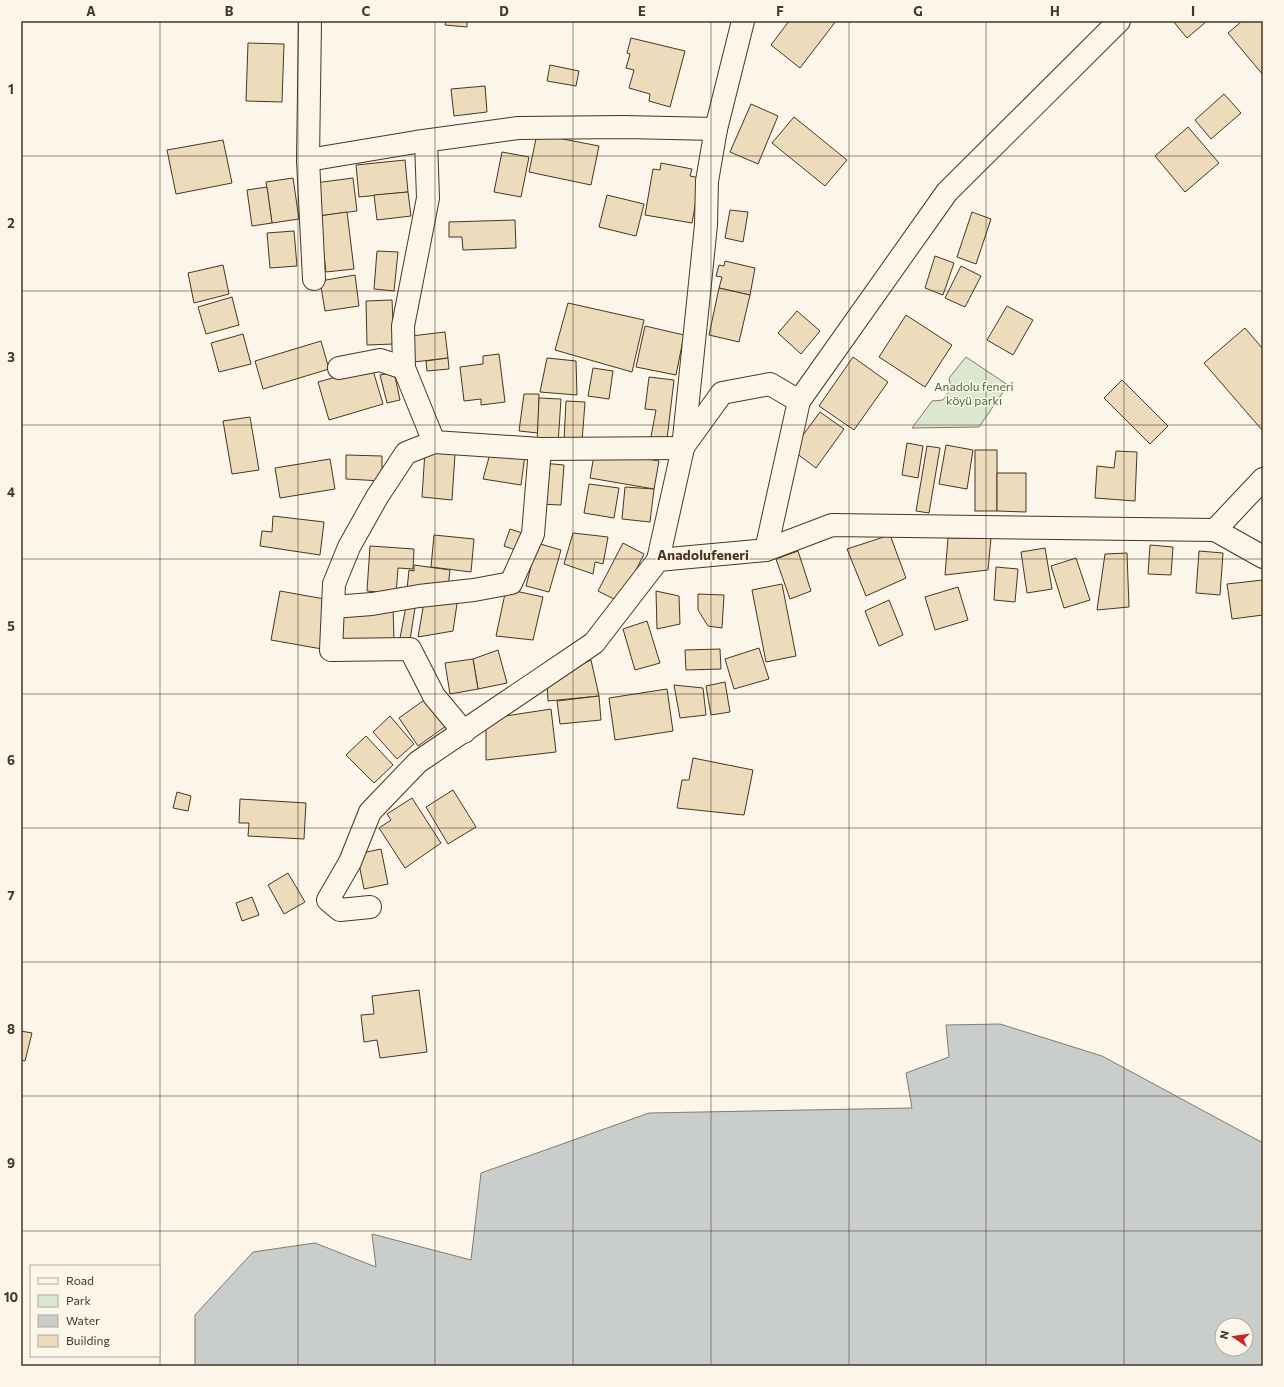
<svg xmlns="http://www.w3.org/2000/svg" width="1284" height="1387" viewBox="0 0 1284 1387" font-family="Commissioner,sans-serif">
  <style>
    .green { fill: #dce7d0; stroke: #887966 }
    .water { fill: #c9cecd; stroke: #887966; fill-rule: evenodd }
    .building { fill: #ecdcbc; stroke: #4a3520 }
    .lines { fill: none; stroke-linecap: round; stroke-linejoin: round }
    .minor-casing { stroke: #4a3520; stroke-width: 24 }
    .minor { stroke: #fbf6e9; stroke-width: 22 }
    .grid { fill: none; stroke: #4a3520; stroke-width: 1; stroke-opacity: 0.55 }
    .labels { text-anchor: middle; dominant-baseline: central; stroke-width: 3; stroke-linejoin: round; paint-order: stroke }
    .park-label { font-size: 12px; fill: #436837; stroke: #fbf6e9 }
    .quarter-label { font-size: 14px; font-weight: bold; fill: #4a3520; stroke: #fbf6e9 }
    .neatline { fill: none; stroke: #4a3520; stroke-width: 1.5 }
    .grid-label { font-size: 13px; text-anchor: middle; font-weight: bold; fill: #4a3520 }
  </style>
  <rect width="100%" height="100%" fill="#fbf6e9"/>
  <path class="green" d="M966,357L1008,385L979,427L912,428L932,401L943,400L951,389L949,378Z"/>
  <path class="water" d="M1000,1024L1102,1056L1263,1143V1366H195V1315L253,1252L315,1243L376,1267L372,1234L471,1260L481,1173L649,1113L912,1108L906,1073L949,1057L946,1025ZM1222,1325H1246V1349H1222Z"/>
  <g class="building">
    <path d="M446,21H467V27L445,25Z"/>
    <path d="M789,21H836L800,68L771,45Z"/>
    <path d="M1173,21H1207L1187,38Z"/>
    <path d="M1242,21H1263V75L1228,33Z"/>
    <path d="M631,38L685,51L670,107L649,101L650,94L629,88L634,70L626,68L630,54L627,53Z"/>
    <path d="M248,43L284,44L282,102L246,101Z"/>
    <path d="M550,65L579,71L576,86L547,81Z"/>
    <path d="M485,86L487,112L454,116L451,89Z"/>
    <path d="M1224,94L1241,113L1211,139L1195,120Z"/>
    <path d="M751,104L778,116L758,164L730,152Z"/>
    <path d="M794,117L847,160L825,186L772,143Z"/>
    <path d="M1188,127L1219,163L1185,192L1155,156Z"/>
    <path d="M537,134L599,146L591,185L529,172Z"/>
    <path d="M223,140L232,183L176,194L167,150Z"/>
    <path d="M502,152L529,157L521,197L494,192Z"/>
    <path d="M405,160L408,192L359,197L356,165Z"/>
    <path d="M661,163L692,169L690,176L700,178L692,223L645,215L653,169L660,170Z"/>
    <path d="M293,178L299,219L272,223L266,182Z"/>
    <path d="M353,178L357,211L319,216L315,183Z"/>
    <path d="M267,187L272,223L252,226L247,190Z"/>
    <path d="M408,192L411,216L377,220L374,195Z"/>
    <path d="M607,195L644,204L636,236L599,227Z"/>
    <path d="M730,210L748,212L743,242L725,238Z"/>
    <path d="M347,212L354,269L326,272L319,216Z"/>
    <path d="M972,212L991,219L976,264L957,257Z"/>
    <path d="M515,220L516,248L463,250L462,237H449V222Z"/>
    <path d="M294,231L297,266L270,268L267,233Z"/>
    <path d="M377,251L398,252L394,291L374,289Z"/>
    <path d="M935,256L954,263L943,295L925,288Z"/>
    <path d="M725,261L755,268L750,295L719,288L722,277L716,276L719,265L724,266Z"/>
    <path d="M223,265L229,294L194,303L188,273Z"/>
    <path d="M961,266L981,276L965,307L945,298Z"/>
    <path d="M355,275L359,306L325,311L320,281Z"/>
    <path d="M719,288L750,295L739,342L709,335Z"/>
    <path d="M232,297L239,325L206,334L198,307Z"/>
    <path d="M392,300L394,344L367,345L366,301Z"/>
    <path d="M568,303L644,320L632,372L555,350Z"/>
    <path d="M1007,306L1033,320L1013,355L987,340Z"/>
    <path d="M797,311L820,331L801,354L778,333Z"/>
    <path d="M906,315L952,345L925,387L879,357Z"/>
    <path d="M645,326L684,335L676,375L636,367Z"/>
    <path d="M1245,328L1263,349V429L1262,430L1204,363Z"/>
    <path d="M445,332L448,358L414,362L411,336Z"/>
    <path d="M243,334L251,364L219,372L211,343Z"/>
    <path d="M321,341L329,369L263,389L255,361Z"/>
    <path d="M499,354L505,402L481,405V399L464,401L460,367L483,364V356Z"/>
    <path d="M853,357L888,382L854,430L819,406Z"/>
    <path d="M448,358L449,369L427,371L426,361Z"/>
    <path d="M547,358L576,361L577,395L540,392Z"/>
    <path d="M372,367L383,404L329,420L318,382Z"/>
    <path d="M593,368L613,371L609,399L588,396Z"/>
    <path d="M394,372L400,400L387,403L380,375Z"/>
    <path d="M649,377L674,380L667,439L650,442L656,410L645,409Z"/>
    <path d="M1122,380L1168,426L1150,444L1104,398Z"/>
    <path d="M524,394H539L538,433L519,431Z"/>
    <path d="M539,398L561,399L558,444L537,443Z"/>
    <path d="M566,401L585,402L582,442L564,441Z"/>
    <path d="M820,412L844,429L816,468L792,450Z"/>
    <path d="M250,417L259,470L232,474L223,421Z"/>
    <path d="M907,443L923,446L918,478L902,475Z"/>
    <path d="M946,445L973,450L967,489L939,484Z"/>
    <path d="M927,446L940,448L929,513L916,511Z"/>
    <path d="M491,450L525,455L521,485L483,479Z"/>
    <path d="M595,450L659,461L654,489L590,478Z"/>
    <rect x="975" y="450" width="22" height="61"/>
    <path d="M425,451L455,454L452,500L422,497Z"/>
    <path d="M1116,451L1137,452L1135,501L1095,498L1097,466L1114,468Z"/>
    <path d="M346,455L382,456V481L346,479Z"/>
    <path d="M330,459L335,489L280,498L275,468Z"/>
    <path d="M542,463L564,465L561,505L539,504Z"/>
    <path d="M997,473H1026V512L997,511Z"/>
    <path d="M589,484L619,488L614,518L584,513Z"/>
    <path d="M625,487L654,489L650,522L622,519Z"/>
    <path d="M273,516L324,522L320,555L260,546L262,531L272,532Z"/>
    <path d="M510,529L528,535L521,552L504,546Z"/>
    <path d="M573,533L608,537L603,564L595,562L593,574L564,564Z"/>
    <path d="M434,535L474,539L471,572L431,567Z"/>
    <path d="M890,535L906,578L866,596L847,549Z"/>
    <path d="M948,538H991L988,570L945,575Z"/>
    <path d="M537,543L561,550L549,592L526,586Z"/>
    <path d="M623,543L644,554L620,602L598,591Z"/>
    <path d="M1150,545L1173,547L1171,575L1148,574Z"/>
    <path d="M370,546L414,549L413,569L398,568L396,594L367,591Z"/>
    <path d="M1045,548L1052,589L1027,593L1021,552Z"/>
    <path d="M798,551L811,591L790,599L776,559Z"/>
    <path d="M1199,551L1223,553L1220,595L1196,593Z"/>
    <path d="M1127,553L1129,607L1097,610L1105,554Z"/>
    <path d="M1076,558L1090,600L1064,608L1051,566Z"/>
    <path d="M414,565L450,570L448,587L424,584L423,590L407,589L409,570L414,571Z"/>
    <path d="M996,567L1018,569L1015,602L994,600Z"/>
    <path d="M1263,580V615L1232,619L1227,584Z"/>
    <path d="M782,584L796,656L766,662L752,590Z"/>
    <path d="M958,587L968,620L935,630L925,597Z"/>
    <path d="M506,589L543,597L533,640L496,636Z"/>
    <path d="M280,591L330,600L322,649L271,640Z"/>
    <path d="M656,591L679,596L680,624L657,629Z"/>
    <path d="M698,594L724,595L722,628L708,626L698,610Z"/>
    <path d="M458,597L453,631L418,637L424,602Z"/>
    <path d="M889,600L903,635L879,646L865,611Z"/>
    <path d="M406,606L415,608L410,640L400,638Z"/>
    <path d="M393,608L394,640L340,642L339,610Z"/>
    <path d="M647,621L660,663L635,670L623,629Z"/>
    <path d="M759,648L769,679L734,689L725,659Z"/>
    <path d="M720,649L721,669L686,670L685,650Z"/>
    <path d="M498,650L507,683L478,689L473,659Z"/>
    <path d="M473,659L478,689L450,694L445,663Z"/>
    <path d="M591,660L599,696L548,701L547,681Z"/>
    <path d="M725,682L730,712L711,715L706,686Z"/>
    <path d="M674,685L703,688L706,715L680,718Z"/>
    <path d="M667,689L673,731L615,740L609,698Z"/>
    <path d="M599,696L601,720L560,724L557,701Z"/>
    <path d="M427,698L446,726L418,746L399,718Z"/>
    <path d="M551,709L556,752L486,760V719Z"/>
    <path d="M390,716L414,744L397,759L373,732Z"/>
    <path d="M366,736L393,765L374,783L346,755Z"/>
    <path d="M693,758L753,770L744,815L677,808L682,780H689Z"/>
    <path d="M453,790L476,827L448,844L426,807Z"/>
    <path d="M177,792L191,796L188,811L173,808Z"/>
    <path d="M412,798L441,843L405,868L379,828L391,820L387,814Z"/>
    <path d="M240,799L306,803L304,839L248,836L249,823H239Z"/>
    <path d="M381,849L388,884L364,889L357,854Z"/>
    <path d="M288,873L305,902L284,914L268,885Z"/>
    <path d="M252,897L259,915L242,921L236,903Z"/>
    <path d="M419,990L427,1052L380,1058L377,1040L364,1042L361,1015L374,1014L372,996Z"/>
    <path d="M21,1031L32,1033L25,1061L21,1060Z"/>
  </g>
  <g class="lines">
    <defs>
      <g id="minor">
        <path d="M310,21L308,160L314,279"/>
        <path d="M426,141L428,198L403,326L404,368L434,442"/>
        <path d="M308,160L416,142L518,128L624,127L716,129"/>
        <path d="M339,368L380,360L404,368"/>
        <path d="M683,447L722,393L770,384L799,401"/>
        <path d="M1215,530L1263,479"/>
        <path d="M766,550L832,525L1215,530L1263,557"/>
        <path d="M658,560L683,448L706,225L707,181L716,129L743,21"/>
        <path d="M333,607L372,604L419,596L474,590L511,583L533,534L540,449"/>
        <path d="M464,732L434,696L410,649L331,650L334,584L349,547L377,497L406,453L434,442L540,449L683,448"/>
        <path d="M370,907L340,910L328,900L350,862L370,812L418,762L594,643L658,560L766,550L799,401L947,192L1119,21"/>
      </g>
    </defs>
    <use href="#minor" class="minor-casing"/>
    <use href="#minor" class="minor"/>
  </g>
  <path class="grid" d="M160,21V1366M298,21V1366M435,21V1366M573,21V1366M711,21V1366M849,21V1366M986,21V1366M1124,21V1366M21,156H1263M21,291H1263M21,425H1263M21,559H1263M21,694H1263M21,828H1263M21,962H1263M21,1096H1263M21,1231H1263"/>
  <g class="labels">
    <g class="park-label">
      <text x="974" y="386">Anadolu feneri<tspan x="974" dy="14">köyü parkı</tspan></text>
    </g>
    <g class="quarter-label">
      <text x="703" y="554">Anadolufeneri</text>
    </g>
  </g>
  <rect width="1284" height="1387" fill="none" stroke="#fbf6e9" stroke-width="44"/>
  <rect x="30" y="1265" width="130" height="92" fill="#fbf6e9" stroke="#b4a999"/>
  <rect x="38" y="1278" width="20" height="6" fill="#fbf6e9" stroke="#b4a999"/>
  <text x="66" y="1285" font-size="12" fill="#4a3520">Road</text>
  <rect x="38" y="1295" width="20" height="12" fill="#dce7d0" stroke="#b4a999"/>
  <text x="66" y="1305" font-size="12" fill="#4a3520">Park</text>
  <rect x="38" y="1315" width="20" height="12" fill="#c9cecd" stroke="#b4a999"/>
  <text x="66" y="1325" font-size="12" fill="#4a3520">Water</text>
  <rect x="38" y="1335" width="20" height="12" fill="#ecdcbc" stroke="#b4a999"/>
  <text x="66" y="1345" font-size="12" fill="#4a3520">Building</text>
  <g transform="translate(1234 1337) rotate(283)"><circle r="19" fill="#fbf6e9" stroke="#b4a999"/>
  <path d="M0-3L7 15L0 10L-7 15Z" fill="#c62828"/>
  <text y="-6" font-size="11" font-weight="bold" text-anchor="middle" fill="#4a3520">N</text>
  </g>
  <rect x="22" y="22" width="1240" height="1343" class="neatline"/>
  <g class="grid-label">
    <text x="91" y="16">A</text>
    <text x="229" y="16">B</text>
    <text x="366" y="16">C</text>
    <text x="504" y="16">D</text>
    <text x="642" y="16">E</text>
    <text x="780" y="16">F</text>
    <text x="918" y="16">G</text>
    <text x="1055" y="16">H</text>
    <text x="1193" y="16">I</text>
    <text x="11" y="94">1</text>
    <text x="11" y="228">2</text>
    <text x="11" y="362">3</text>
    <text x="11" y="497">4</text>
    <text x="11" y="631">5</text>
    <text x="11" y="765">6</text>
    <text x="11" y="900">7</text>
    <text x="11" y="1034">8</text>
    <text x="11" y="1168">9</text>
    <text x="11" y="1302">10</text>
  </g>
</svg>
